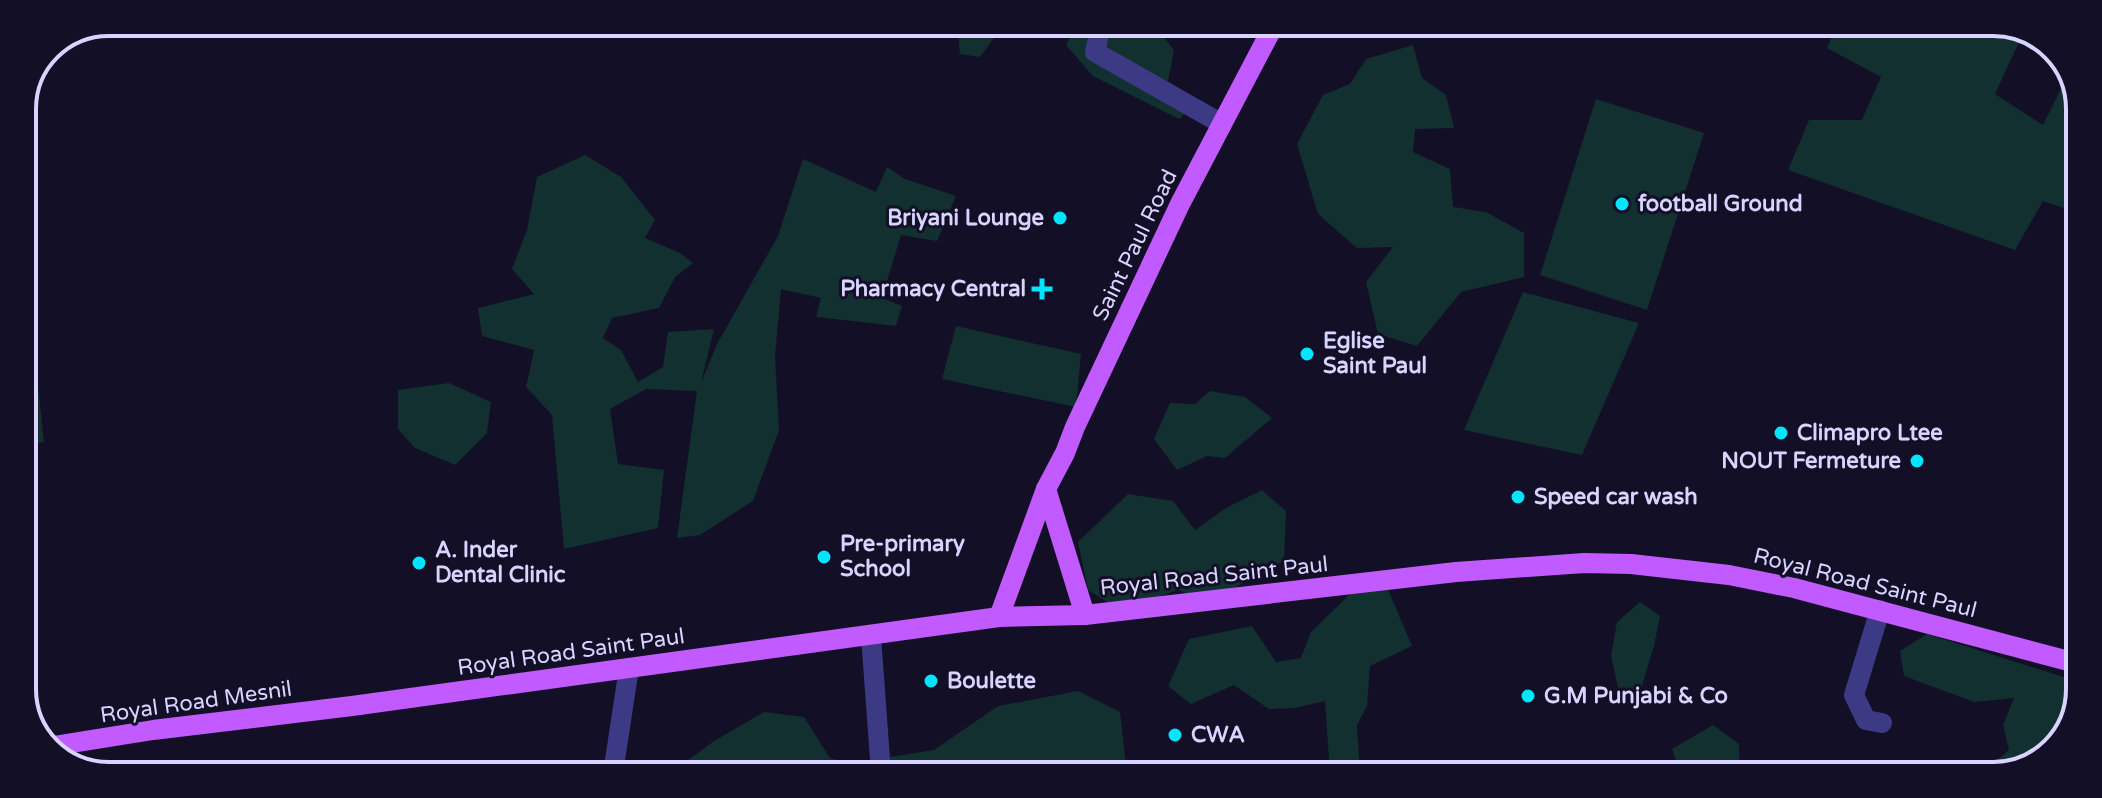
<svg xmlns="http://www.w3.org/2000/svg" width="2102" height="798" viewBox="0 0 2102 798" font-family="'Varela Round',sans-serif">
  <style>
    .green { fill: #12302f }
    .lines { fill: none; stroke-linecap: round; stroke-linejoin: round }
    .minor { stroke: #3d3a85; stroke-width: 20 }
    .major { stroke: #c25bff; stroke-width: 20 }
    .poi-dot { fill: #00e5ff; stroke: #130f26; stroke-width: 3 }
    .labels { text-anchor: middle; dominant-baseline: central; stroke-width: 6; stroke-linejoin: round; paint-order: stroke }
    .poi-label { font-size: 22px; font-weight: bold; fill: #d9d4ff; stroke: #130f26; text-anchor: start }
    .street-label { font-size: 22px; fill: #d9d4ff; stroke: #130f26 }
    .rim { fill: none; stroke: #d9d4ff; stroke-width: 4 }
  </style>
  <rect width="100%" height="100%" fill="#130f26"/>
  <g class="green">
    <path d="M957,24H1004L980,57L960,54Z"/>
    <path d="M1102,24L1154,25L1174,50L1167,87L1187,112L1179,119L1093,76L1066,45L1075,29Z"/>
    <path d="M1836,26L2022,27L2025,29L1995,94L2043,125L2069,73L2080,102L2079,213L2043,201L2015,250L1788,170L1809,120H1862L1881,77L1827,48Z"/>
    <path d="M1413,45L1422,78L1446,95L1454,128L1415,129L1413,152L1450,169L1453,207L1486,212L1524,233V277L1461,292L1417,346L1378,334L1366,282L1393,247L1357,248L1318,214L1297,144L1323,95L1350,84L1366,59Z"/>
    <path d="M1596,99L1704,133L1647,310L1540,275Z"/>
    <path d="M585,155L621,177L655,220L645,238L680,253L693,263L675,277L659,308L612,318L603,338L621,350L638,382L663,367L668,332L714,329L701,383L717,344L778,236L803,159L876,192L887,167L905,179L956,196L937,241L901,235L882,298L902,306L896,326L816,317L821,298L781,289L775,356L779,430L753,501L700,535L677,538L697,391L646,389L610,409L618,464L664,470L658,528L564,549L552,415L526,387L534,350L482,336L478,308L534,294L512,269L527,230L537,177Z"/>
    <path d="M1523,292L1639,323L1582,455L1464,430Z"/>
    <path d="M956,326L1081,354L1076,407L942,379Z"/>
    <path d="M34,349L44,442L22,446V351Z"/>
    <path d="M449,383L491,402L487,433L455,465L415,448L398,429V390Z"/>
    <path d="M1210,391L1245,397L1272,418L1225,458L1207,456L1177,470L1154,439L1170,403L1195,404Z"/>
    <path d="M1262,490L1286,511L1284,561L1210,601L1177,590L1121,611L1088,590L1078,542L1128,494L1173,501L1195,530L1226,508Z"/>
    <path d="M1387,587L1412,646L1370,666L1367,706L1357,725L1360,774H1330L1325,701L1294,708L1269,709L1234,685L1191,704L1168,686L1189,639L1252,626L1276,662L1301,658L1311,632L1352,592Z"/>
    <path d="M1640,602L1660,616L1654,646L1638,699L1619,692L1611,656L1617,622Z"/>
    <path d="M1927,634L2076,681C2075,718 2081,725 2043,740L2041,757H2045L2042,761L1990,776L1986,770L2009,750L2003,725L2014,698L1974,702L1904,676L1900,651Z"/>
    <path d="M1078,691L1120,712L1127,774L891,773L890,757L934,750L998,706Z"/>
    <path d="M764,712L804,717L830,758L886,773H664L684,763L714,741Z"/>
    <path d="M1713,725L1739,744L1740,775H1681L1672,749Z"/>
  </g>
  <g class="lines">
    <g class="minor">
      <path d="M1101,24L1095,52L1222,124"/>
      <path d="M1880,610L1854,695L1866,720L1882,723"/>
      <path d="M871,636L881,773"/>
      <path d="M613,773L629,668"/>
    </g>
    <g class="major">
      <path d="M1046,489L1085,615"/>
      <path d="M999,617L1046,489L1065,453L1075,427L1180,204L1274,25"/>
      <path d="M47,747L153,730L352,706L999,617L1085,615L1456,572L1584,563L1631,564L1729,575L1794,588L2076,663"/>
    </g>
  </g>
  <g class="poi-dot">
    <circle cx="1622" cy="204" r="8"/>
    <circle cx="1060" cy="218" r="8"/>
    <path d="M1038 277h8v8h8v8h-8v8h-8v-8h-8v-8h8z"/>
    <circle cx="1307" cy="354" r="8"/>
    <circle cx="1781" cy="433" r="8"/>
    <circle cx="1917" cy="461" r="8"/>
    <circle cx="1518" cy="497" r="8"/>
    <circle cx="824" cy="557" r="8"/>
    <circle cx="419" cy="563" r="8"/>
    <circle cx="931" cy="681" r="8"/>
    <circle cx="1528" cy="696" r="8"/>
    <circle cx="1175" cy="735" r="8"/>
  </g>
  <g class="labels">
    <g class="poi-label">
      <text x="1638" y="204">football Ground</text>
      <text x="1044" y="218" text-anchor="end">Briyani Lounge</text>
      <text x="1026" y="289" text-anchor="end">Pharmacy Central</text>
      <text x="1323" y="341">Eglise<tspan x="1323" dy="25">Saint Paul</tspan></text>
      <text x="1797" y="433">Climapro Ltee</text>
      <text x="1901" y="461" text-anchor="end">NOUT Fermeture</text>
      <text x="1534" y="497">Speed car wash</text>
      <text x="840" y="544">Pre-primary<tspan x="840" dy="25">School</tspan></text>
      <text x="435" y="550">A. Inder<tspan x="435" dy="25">Dental Clinic</tspan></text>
      <text x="947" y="681">Boulette</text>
      <text x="1544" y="696">G.M Punjabi &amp; Co</text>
      <text x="1191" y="735">CWA</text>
    </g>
    <g class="street-label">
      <text transform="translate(1135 245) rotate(-64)">Saint Paul Road</text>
      <text transform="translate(1214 576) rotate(-6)">Royal Road Saint Paul</text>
      <text transform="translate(1865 583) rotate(14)">Royal Road Saint Paul</text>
      <text transform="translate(571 652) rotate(-8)">Royal Road Saint Paul</text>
      <text transform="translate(196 702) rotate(-8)">Royal Road Mesnil</text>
    </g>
  </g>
  <path d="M0 0H2102V798H0ZM109 36H1993A73 73 0 0 1 2066 109V689A73 73 0 0 1 1993 762H109A73 73 0 0 1 36 689V109A73 73 0 0 1 109 36Z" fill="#130f26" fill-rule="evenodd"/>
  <path class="rim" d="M109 36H1993A73 73 0 0 1 2066 109V689A73 73 0 0 1 1993 762H109A73 73 0 0 1 36 689V109A73 73 0 0 1 109 36Z"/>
</svg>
